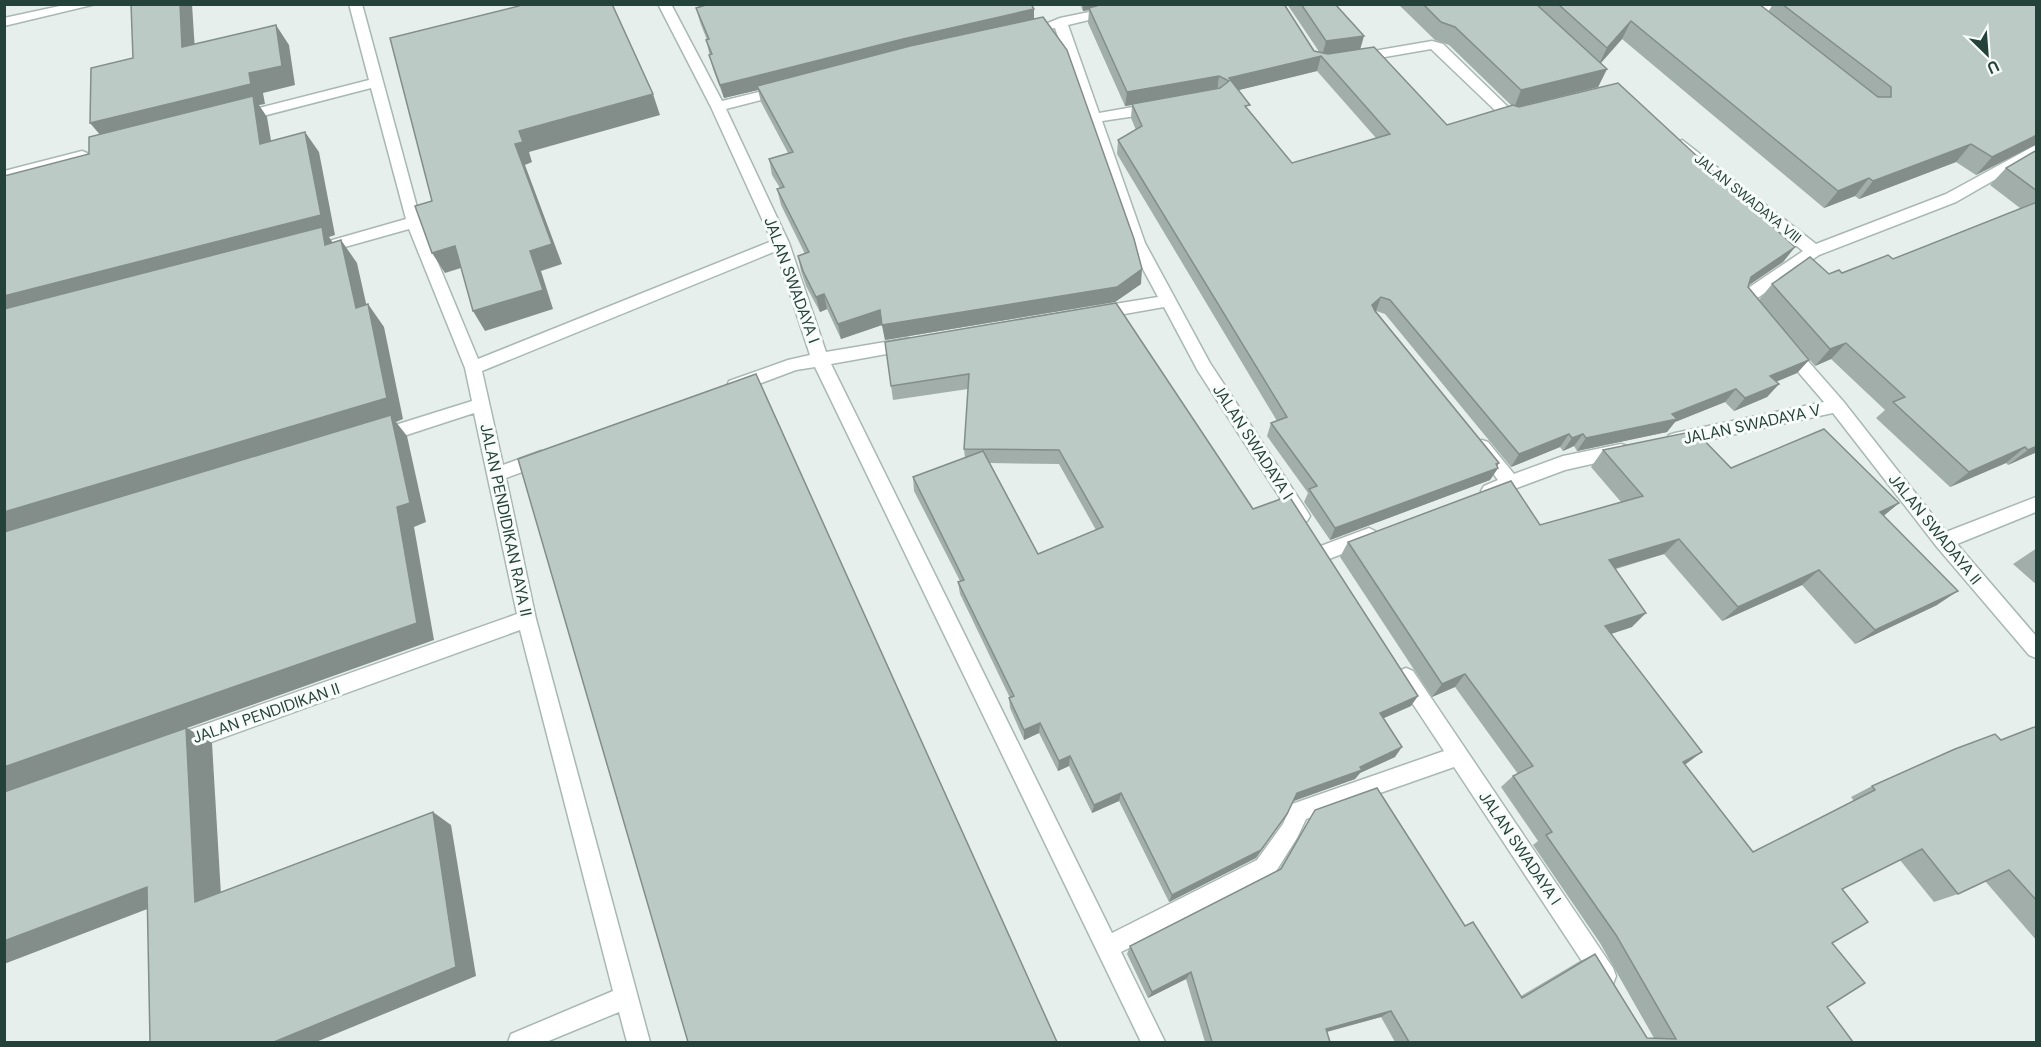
<svg xmlns="http://www.w3.org/2000/svg" width="2041" height="1047" viewBox="0 0 2041 1047" font-family="'DM Sans',sans-serif">
  <style>
    .lines { fill: none; stroke-linecap: round; stroke-linejoin: round }
    .minor-casing { stroke: #a8b8b2; stroke-width: 3 }
    .minor { fill: #fff; fill-rule: evenodd }
    .wall { fill: #a1aea9; fill-rule: evenodd }
    .shaded-wall { fill: #838d89 }
    .building { fill: #bbcac4; stroke: #838d89; stroke-width: 1.5; fill-rule: evenodd }
    .labels { text-anchor: middle; dominant-baseline: central; stroke-width: 6; stroke-linejoin: round; paint-order: stroke }
    .far-street-label { font-size: 14px; fill: #24423a; stroke: #f7fbf9 }
    .street-label { font-size: 16px; fill: #24423a; stroke: #f7fbf9 }
  </style>
  <rect width="100%" height="100%" fill="#e6efeb"/>
  <g class="lines">
    <defs>
      <g id="minor">
        <path d="M69,4H96L4,26V18Z"/>
        <path d="M349,4H362L421,222L478,359L772,241L711,107L658,4H671L722,101L783,86L788,87V93L726,109L789,243L826,352L909,338L917,344L909,350L831,364L1112,933L1257,860L1283,824L1292,804L1444,751L1399,683L1396,677L1399,671L1406,668L1413,671L1613,968L1616,976L1613,984L1605,987L1597,984L1454,767L1306,819L1297,838L1273,876L1121,952L1165,1042H1141L815,367L796,370L735,393L729,391L727,386L729,381L788,360L810,355L776,251L482,371L503,465L541,451L547,453L550,458L547,463L506,478L536,619L650,1042H627L619,1012L546,1042H508L511,1034L613,991L520,630L178,754L171,751L168,744L171,737L178,734L517,614L474,413L379,444L373,442L370,437L373,432L472,401L465,368L409,229L320,254L312,249L315,245L406,219L371,88L240,122L233,117L235,114L369,80Z"/>
        <path d="M1128,4H1155L1068,25L1099,113L1156,103L1163,108L1156,113L1102,121L1145,243L1210,363L1307,511L1310,516L1307,521L1301,524L1295,521L1198,371L1164,307L1096,319L1088,313L1096,307L1158,297L1129,243L1055,28L1049,29L1043,25L1060,18Z"/>
        <path d="M1766,4H1785L1762,15L1766,25L1765,28H1755L1749,19L1750,13Z"/>
        <path d="M1432,41L1443,44L1509,108L1527,111V117L1500,115L1431,49L1356,62L1349,58L1356,54Z"/>
        <path d="M1682,140L1816,244L1946,194L2036,145V156L1956,202L1819,255L1756,299L1763,311L1755,317L1749,315L1739,297L1741,293L1803,251L1677,148L1675,145Z"/>
        <path d="M82,151L87,153V159L4,181V171Z"/>
        <path d="M1787,342L1793,344L1843,401L1946,532L2036,497V512L1957,544L2036,636V658L2029,655L1937,547L1833,413L1675,447L1669,445L1666,440L1669,435L1675,433L1824,402L1781,352L1779,348L1781,344Z"/>
        <path d="M1482,440L1488,442L1514,474L1563,456L1621,444L1627,446L1630,451L1627,456L1565,470L1490,498L1484,496L1481,491L1484,486L1498,480L1473,447L1476,442Z"/>
        <path d="M1369,528L1375,531L1378,536L1375,541L1324,561L1318,559L1315,553L1318,547Z"/>
      </g>
    </defs>
    <use href="#minor" class="minor-casing"/>
    <use href="#minor" class="minor"/>
  </g>
  <g class="wall">
    <path d="M706,4H1031L1034,9V19L1141,284L1115,302L885,340L882,325L841,339L827,309L820,312L806,286L801,271L798,256L805,254L781,205L777,189L780,188L772,175L769,159L788,153L761,102L758,90L724,98L713,69L706,40H707L700,22L696,8L707,6Z"/>
    <path d="M1080,4H1284L1314,51L1320,53L1287,4H1335L1360,49L1447,125L1512,106L1449,45L1435,40L1398,4H1759L1768,12L1773,4H2037V144L1976,175L1956,162L1859,199L1855,196L1824,208L1622,39L1601,63L1607,69L1598,87L1517,107L1795,247L1783,262L1748,286V287L1759,300L1772,284L1829,274L1842,273L1893,259L2020,208L1990,185L2006,168L2037,150V452L2008,465L2006,463L1950,487L1876,418L1885,410L1831,359L1815,366L1783,328L1809,360L1797,373L1776,382L1779,384L1767,397L1734,411L1725,402L1675,422L1667,432L1577,451L1574,446L1563,451L1560,447L1511,467L1385,314L1376,311L1499,463L1497,466L1498,468L1490,480L1330,540L1304,502L1308,493L1267,436L1271,423L1277,421L1117,154L1118,140L1136,130L1131,118L1132,105L1125,106L1088,23L1089,10L1083,11ZM1317,71L1376,138L1292,163L1248,111L1238,90Z"/>
    <path d="M1116,303L1253,509L1411,706L1383,718L1395,757L1360,773L1355,779L1293,801L1281,823L1256,858L1169,902L1119,801L1092,813L1069,766L1058,771L1039,733L1024,740L1010,708L1009,698H1010L960,594L958,582L960,581L914,491L913,477L965,458L964,449L968,389L893,400L885,342ZM990,463L1059,464L1096,530L1038,554Z"/>
    <path d="M1603,450L1731,468L1899,503L1884,515L1937,605L1855,644L1802,585L1722,621L1664,554L1616,569L1632,627L1611,634L1684,764L1753,852L1854,801L1851,797L1872,786L2001,740L2037,726V941L1985,881L1958,894L1934,902L1900,860L1842,889L1832,943L1827,1007L1853,1042H1395L1381,1017L1327,1032L1330,1042H1205L1186,979L1148,998L1127,954L1130,946L1279,870L1308,821L1315,810L1465,926L1521,996L1580,961L1595,954L1647,1038H1654L1600,943L1533,845L1538,841L1501,787L1513,776L1518,774L1455,687L1432,697L1340,557L1348,542L1540,525L1621,502L1591,467Z"/>
    <path d="M2037,548V585L2013,564Z"/>
  </g>
  <g class="shaded-wall">
    <path d="M180,4H192L196,67L182,47Z"/>
    <path d="M1083,4H1124L1083,11Z"/>
    <path d="M1034,9V23L757,86L758,90L724,98L720,85L903,39Z"/>
    <path d="M1631,21L1622,39L1598,66L1607,48Z"/>
    <path d="M276,25L289,45L295,85L263,93L265,104L259,105L267,117L275,164L107,143L90,123L249,73Z"/>
    <path d="M1364,36L1360,50L1322,56L1326,41Z"/>
    <path d="M1321,56L1317,71L1227,93L1229,78Z"/>
    <path d="M1607,69L1598,87L1514,108L1521,90Z"/>
    <path d="M1219,76L1217,91L1125,106L1127,92Z"/>
    <path d="M653,94L660,115L529,152L532,162L525,165L562,264L541,271L553,309L485,331L473,311L530,251L515,144L519,131Z"/>
    <path d="M305,132L319,152L335,235L329,237L338,250L4,321V296Z"/>
    <path d="M2037,135V144L1976,175L1992,157Z"/>
    <path d="M1971,144L1956,162L1859,199L1873,181Z"/>
    <path d="M1869,178L1855,196L1824,208L1838,191Z"/>
    <path d="M341,240L357,263L372,330L356,308Z"/>
    <path d="M455,246L467,266L445,273L432,253Z"/>
    <path d="M1795,247L1783,262L1740,291L1751,277Z"/>
    <path d="M1142,269L1141,284L1115,302L885,340L882,325Z"/>
    <path d="M824,294L827,309L820,312L816,297Z"/>
    <path d="M1381,297L1376,311L1367,318L1372,305Z"/>
    <path d="M368,304L384,327L403,419L396,422L407,436L426,522L414,527L434,640L187,728L212,743L222,912L195,902L4,792V512Z"/>
    <path d="M880,310L882,325L841,339L838,324Z"/>
    <path d="M1846,343L1831,359L1815,366L1830,349Z"/>
    <path d="M1809,360L1797,373L1758,389L1770,376Z"/>
    <path d="M1779,384L1767,397L1734,411L1745,398Z"/>
    <path d="M1736,389L1725,402L1675,422L1667,432L1577,451L1586,438L1672,414Z"/>
    <path d="M1569,434L1560,447L1511,467L1519,454Z"/>
    <path d="M1583,434L1574,446L1563,451L1572,438Z"/>
    <path d="M2037,446V452L2008,465L2028,450Z"/>
    <path d="M2025,447L2006,463L1950,487L1969,472Z"/>
    <path d="M1499,463L1495,469L1498,468L1490,480L1330,540L1335,528Z"/>
    <path d="M1899,503L1880,519V512Z"/>
    <path d="M1679,539L1664,554L1596,574L1609,560Z"/>
    <path d="M1819,570L1802,585L1722,621L1738,607Z"/>
    <path d="M1958,591L1937,605L1855,644L1875,630Z"/>
    <path d="M1646,613L1632,627L1592,640L1605,626Z"/>
    <path d="M1465,674L1455,687L1432,697L1442,684Z"/>
    <path d="M1418,696L1411,706L1373,723L1380,713Z"/>
    <path d="M1040,723L1039,733L1024,740V730Z"/>
    <path d="M1402,747L1395,757L1360,773L1355,779L1291,802L1297,793L1360,767Z"/>
    <path d="M1702,752L1686,764L1666,773L1683,762Z"/>
    <path d="M1070,756L1069,766L1058,771L1059,761Z"/>
    <path d="M1121,793L1119,801L1092,813L1094,805Z"/>
    <path d="M433,812L451,825L476,976L316,1042H274Z"/>
    <path d="M1287,814L1256,858L1169,902L1172,895Z"/>
    <path d="M147,887L176,898L4,964V941Z"/>
    <path d="M1191,972L1186,979L1148,998L1152,992Z"/>
    <path d="M1391,1011L1381,1017L1318,1034L1326,1029Z"/>
  </g>
  <g class="building">
    <path d="M131,4H180L182,47L276,25L282,66L249,73L251,84L90,123L91,68L133,58Z"/>
    <path d="M519,4H612L653,94L519,131L523,142L515,144L552,244L530,251L543,290L473,311L455,246L432,253L415,206L432,201L390,38L519,6Z"/>
    <path d="M709,4H1031L1034,9L903,39L720,85L709,55L712,54L706,40L709,39L696,8Z"/>
    <path d="M1103,4H1284L1314,51L1328,54L1374,47L1447,125L1513,105L1519,107L1618,83L1795,247L1751,277L1748,287L1809,360L1770,376L1779,384L1745,398L1736,389L1672,414L1677,419L1586,438L1583,434L1572,438L1569,434L1519,454L1390,300L1381,297L1372,305L1375,311L1499,463L1496,464L1498,468L1335,528L1309,489L1317,486L1271,423L1287,417L1118,140L1142,126L1132,104L1220,88L1229,81L1219,76L1127,92L1089,8ZM1321,56L1390,134L1292,163L1245,106L1250,105L1229,78Z"/>
    <path d="M1301,4H1335L1364,36L1326,41Z"/>
    <path d="M1423,4H1536L1607,69L1521,90L1455,27L1441,22Z"/>
    <path d="M1558,4H1759L1878,97H1891V87L1782,4H2037V135L1992,157L1971,144L1873,181L1869,178L1838,191L1631,21L1607,48Z"/>
    <path d="M1043,17L1067,50L1134,239L1142,269L1117,287L882,325L880,310L838,324L824,294L816,297L803,271L798,256L809,252L777,189L784,187L769,159L793,152L757,86L910,46Z"/>
    <path d="M253,96L260,144L305,132L321,215L4,296V176L89,154V137Z"/>
    <path d="M2037,150V191L2006,168Z"/>
    <path d="M2037,202V446L2028,450L2025,447L1969,472L1893,402L1905,397L1846,343L1830,349L1772,284L1810,257L1829,274L1839,270L1842,273L1888,255L1893,259Z"/>
    <path d="M322,227L325,245L341,240L356,308L368,304L387,398L4,512V309Z"/>
    <path d="M1116,303L1253,509L1289,496L1418,696L1380,713L1402,747L1360,767L1362,770L1297,793L1287,814L1261,850L1172,895L1121,793L1094,805L1070,756L1059,761L1040,723L1024,730L1009,698L1014,696L958,582L964,580L913,477L983,451L1038,554L1103,527L1059,450L964,449L969,374L891,386L885,342Z"/>
    <path d="M756,374L1057,1042H688L518,459Z"/>
    <path d="M391,415L410,503L397,507L417,623L4,767V532Z"/>
    <path d="M1824,429L1899,503L1880,512L1958,591L1875,630L1819,570L1738,607L1679,539L1609,560L1646,613L1605,626L1702,752L1683,762L1753,852L1875,790L1872,786L1955,749L1995,734L2001,740L2037,726V901L2009,870L1958,894L1922,849L1842,889L1868,922L1832,943L1865,983L1827,1007L1853,1042H1409L1391,1011L1326,1029L1330,1042H1212L1191,972L1152,992L1130,946L1281,869L1315,810L1377,788L1465,926L1473,922L1522,998L1595,954L1647,1038L1676,1039L1616,935L1546,835L1552,832L1513,776L1533,766L1465,674L1442,684L1348,542L1511,481L1540,525L1643,496L1603,450L1695,431L1731,468Z"/>
    <path d="M186,728L195,902L433,812L456,967L274,1042H150L147,887L4,941V792Z"/>
  </g>
  <g class="labels">
    <g class="far-street-label">
      <text transform="translate(1748 198) rotate(39)">JALAN SWADAYA VIII</text>
    </g>
    <g class="street-label">
      <text transform="translate(792 280) rotate(70)">JALAN SWADAYA I</text>
      <text transform="translate(1752 424) rotate(-12)">JALAN SWADAYA V</text>
      <text transform="translate(1253 442) rotate(57)">JALAN SWADAYA I</text>
      <text transform="translate(506 520) rotate(78)">JALAN PENDIDIKAN RAYA II</text>
      <text transform="translate(1935 529) rotate(51)">JALAN SWADAYA II</text>
      <text transform="translate(266 713) rotate(-19)">JALAN PENDIDIKAN II</text>
      <text transform="translate(1520 848) rotate(56)">JALAN SWADAYA I</text>
    </g>
  </g>
  <rect width="2041" height="1047" fill="none" stroke="#24423a" stroke-width="12"/>
  <g transform="translate(1987 54) rotate(155)" stroke="#f7fbf9" stroke-width="4.5" paint-order="stroke">
  <path d="M0-4.5L10 22L0 15L-10 22Z" fill="#24423a"/>
  <text y="-9" font-size="16" font-weight="bold" text-anchor="middle" fill="#24423a">U</text>
  </g>
</svg>
